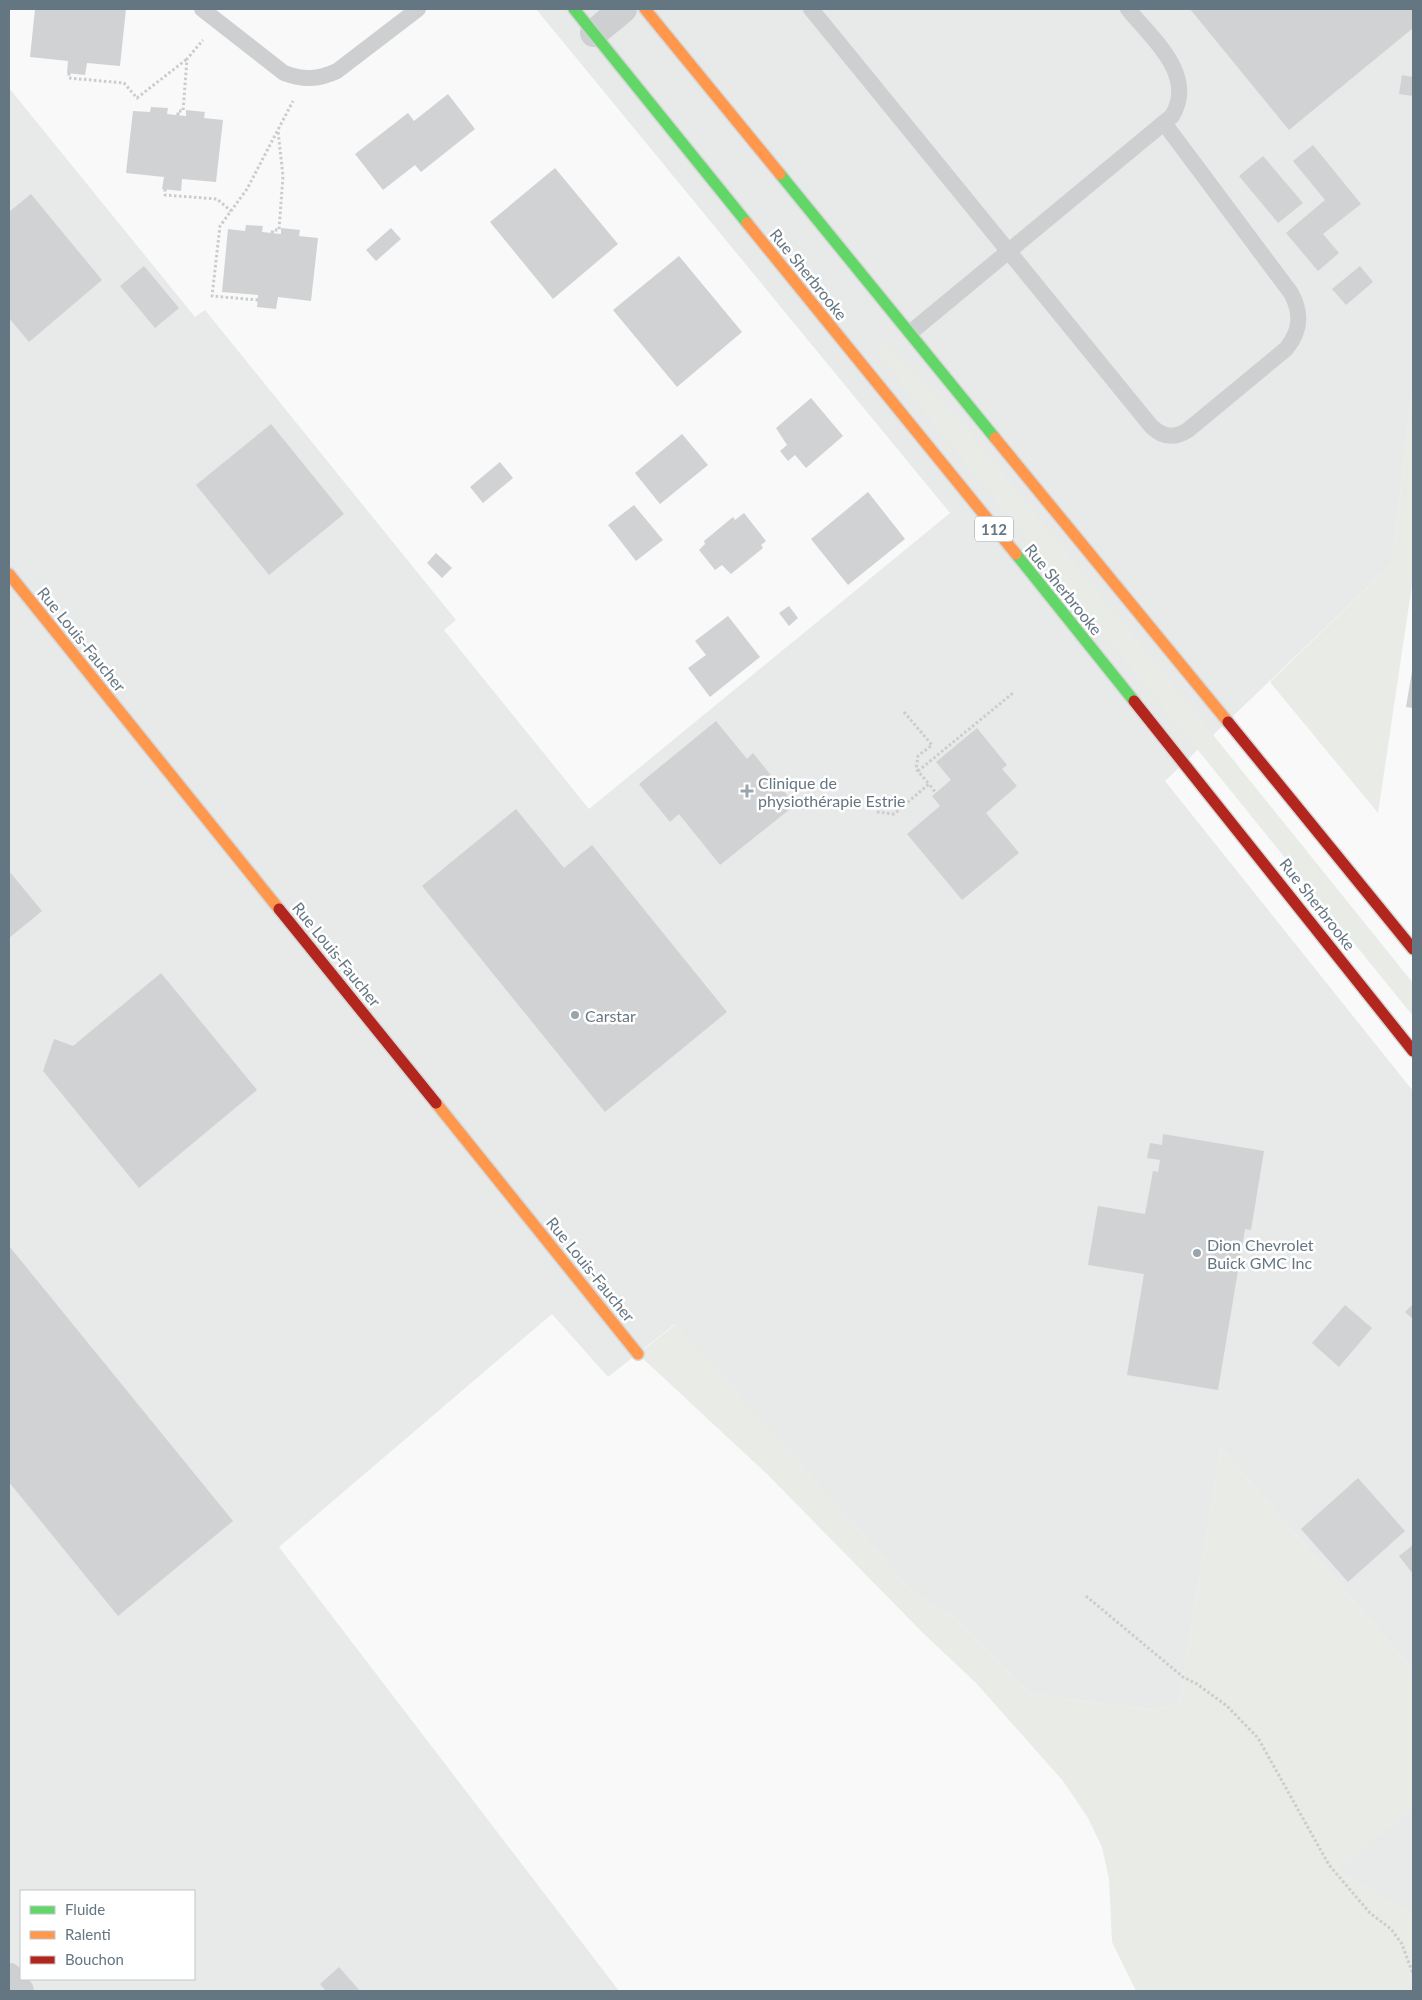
<svg xmlns="http://www.w3.org/2000/svg" width="1422" height="2000" viewBox="0 0 1422 2000" font-family="Lato,sans-serif">
  <style>
    .built { fill: #e8e9e9; fill-rule: evenodd }
    .green { fill: #e8ebe6 }
    .building { fill: #d0d2d3 }
    .lines { fill: none; stroke-linecap: round; stroke-linejoin: round }
    .fast-casing { stroke: #d5d6d7; stroke-width: 14 }
    .slow-casing { stroke: #d5d6d7; stroke-width: 14 }
    .jam-casing { stroke: #d5d6d7; stroke-width: 14 }
    .path { stroke: #cbcccd; stroke-width: 3; stroke-dasharray: 2.5 2.5; stroke-linecap: butt }
    .lane { stroke: #cecfd0; stroke-width: 16 }
    .street { stroke: #cecfd0; stroke-width: 28 }
    .fast { stroke: #63d668; stroke-width: 11 }
    .slow { stroke: #ff974d; stroke-width: 11 }
    .jam { stroke: #b3261e; stroke-width: 11 }
    .poi-dot { fill: #99a4ac; stroke: #fff; stroke-width: 2 }
    .labels { text-anchor: middle; dominant-baseline: central; stroke-width: 5; stroke-linejoin: round; paint-order: stroke }
    .shield { fill: #fff; stroke: #939fa8; stroke-width: 1 }
    .shield-label { font-size: 15px; font-weight: bold; fill: #657683 }
    .street-label { font-size: 16px; fill: #657683; stroke: #fff }
    .poi-label { font-size: 16px; fill: #657683; stroke: #fff; text-anchor: start }
  </style>
  <rect width="100%" height="100%" fill="#f9f9f9"/>
  <g class="built">
    <path d="M536,9H1413V383L1392,564L1165,781L1413,1091V1670L1221,1448L1179,1702L1155,1710L1030,1694L955,1618L927,1602L903,1583L880,1554L675,1324L608,1377L552,1314L279,1547L619,1991H9V88L195,317L205,310L456,620L444,630L589,809L950,513ZM21,1891H194V1979H21Z"/>
    <path d="M1413,1807V1915L1337,1870Z"/>
  </g>
  <g class="green">
    <path d="M887,343L965,427L1413,983V1016L876,352Z"/>
    <path d="M1413,383V578L1378,813L1270,682L1392,564Z"/>
    <path d="M676,1324L880,1554L903,1583L927,1602L955,1618L1030,1694L1155,1710L1179,1702L1221,1448L1413,1670V1807L1338,1870L1413,1915V1991H1136L1112,1942L1109,1879L1102,1847L1088,1818L1063,1781L977,1684L922,1632L768,1475L638,1354Z"/>
  </g>
  <g class="building">
    <path d="M35,9H126L120,66L87,63L85,75L67,73L68,61L30,57Z"/>
    <path d="M1190,9H1413V28L1289,130Z"/>
    <path d="M1402,75L1413,77V96L1399,94Z"/>
    <path d="M448,94L475,129L421,172L415,165L383,190L355,154L408,113L414,121Z"/>
    <path d="M151,107L168,108L167,114L186,116V110L205,112L204,118L223,120L216,182L182,179L181,191L162,189L164,177L126,173L133,111L150,112Z"/>
    <path d="M1313,145L1361,204L1323,234L1339,253L1318,271L1286,233L1325,200L1293,161Z"/>
    <path d="M1263,156L1303,203L1278,223L1239,176Z"/>
    <path d="M555,168L618,244L553,299L490,222Z"/>
    <path d="M31,194L102,280L29,342L9,318V212Z"/>
    <path d="M246,225L263,226L262,232L281,234V228L300,230L299,236L318,238L311,301L278,297L276,309L257,307L258,295L222,292L228,229L245,231Z"/>
    <path d="M391,228L401,239L376,261L366,250Z"/>
    <path d="M679,256L742,332L677,387L613,310Z"/>
    <path d="M144,266L179,308L155,328L120,286Z"/>
    <path d="M1360,266L1373,282L1346,305L1332,289Z"/>
    <path d="M811,398L843,436L806,468L795,455L788,461L780,451L787,445L776,428Z"/>
    <path d="M271,424L344,514L269,575L196,485Z"/>
    <path d="M682,434L708,465L660,504L635,473Z"/>
    <path d="M500,462L513,478L483,503L470,487Z"/>
    <path d="M868,492L905,539L848,585L811,539Z"/>
    <path d="M634,505L663,540L636,561L608,525Z"/>
    <path d="M744,513L766,541L761,545L763,548L731,574L722,565L715,570L699,550L705,544L704,541L733,517L735,520Z"/>
    <path d="M436,553L452,568L442,578L427,563Z"/>
    <path d="M789,606L798,618L789,626L779,613Z"/>
    <path d="M728,616L760,657L710,697L688,668L706,655L695,641Z"/>
    <path d="M1412,671H1413V708L1406,707Z"/>
    <path d="M716,721L747,759L753,753L795,805L720,865L679,814L670,822L639,784Z"/>
    <path d="M977,728L1007,765L1002,769L1017,786L986,813L1019,853L962,900L907,834L940,806L932,796L951,780L936,762Z"/>
    <path d="M516,809L564,868L592,845L727,1012L605,1112L422,886Z"/>
    <path d="M9,871L42,911L9,938Z"/>
    <path d="M161,973L257,1090L139,1188L43,1071L54,1039L73,1046Z"/>
    <path d="M1163,1134L1264,1151L1251,1230L1245,1229L1218,1390L1127,1375L1144,1274L1088,1265L1098,1206L1145,1214L1153,1171L1158,1172L1160,1160L1147,1158L1150,1143L1162,1145Z"/>
    <path d="M9,1246L233,1521L118,1616L9,1482Z"/>
    <path d="M1413,1304V1319L1405,1312Z"/>
    <path d="M1345,1305L1372,1328L1339,1367L1312,1343Z"/>
    <path d="M1358,1478L1405,1531L1348,1582L1301,1529Z"/>
    <path d="M1413,1545V1574L1399,1556Z"/>
    <path d="M339,1967L360,1991H326L320,1984Z"/>
  </g>
  <g class="lines">
    <defs>
      <g id="fast">
        <path d="M574,9L747,223"/>
        <path d="M780,174L995,438"/>
        <path d="M1016,554L1134,701"/>
      </g>
      <g id="slow">
        <path d="M645,9L780,174"/>
        <path d="M747,223L1016,554"/>
        <path d="M995,438L1228,722"/>
        <path d="M9,574L279,909"/>
        <path d="M436,1103L638,1354"/>
      </g>
      <g id="jam">
        <path d="M1134,701L1413,1051"/>
        <path d="M1228,722L1413,949"/>
        <path d="M279,909L436,1103"/>
      </g>
    </defs>
    <use href="#fast" class="fast-casing"/>
    <use href="#slow" class="slow-casing"/>
    <use href="#jam" class="jam-casing"/>
    <g class="path">
      <path d="M69,73V78L124,83L137,98L187,59"/>
      <path d="M178,115V111H183L187,59L203,40"/>
      <path d="M165,189V195L217,199L231,211"/>
      <path d="M272,233L273,230H279L283,176L278,131"/>
      <path d="M258,300L212,296L220,226L247,189L293,101"/>
      <path d="M904,712L932,745L918,756L916,769L929,784"/>
      <path d="M918,771L1013,693"/>
      <path d="M877,812L894,814L929,784L936,793"/>
      <path d="M1086,1596L1183,1677L1197,1684L1227,1706L1258,1738L1329,1865L1370,1913L1391,1929L1402,1944L1413,1974"/>
    </g>
    <g class="lane">
      <path d="M202,9L284,73C303,80 318,80 337,71L418,9"/>
      <path d="M811,9L1151,426C1162,437 1174,439 1188,430L1286,349C1301,331 1302,313 1291,293L1164,123"/>
      <path d="M911,332L1172,116C1197,75 1152,39 1128,9"/>
    </g>
    <g class="street">
      <path d="M594,33L623,9"/>
      <path d="M9,1977L20,1991"/>
    </g>
    <use href="#fast" class="fast"/>
    <use href="#slow" class="slow"/>
    <use href="#jam" class="jam"/>
  </g>
  <g class="poi-dot">
    <path d="M744.5 783.5h5v5h5v5h-5v5h-5v-5h-5v-5h5z"/>
    <circle cx="575" cy="1015" r="5"/>
    <circle cx="1197" cy="1253" r="5"/>
  </g>
  <g class="labels">
    <rect class="shield" x="975" y="516.5" width="38" height="25" rx="4"/>
    <g class="shield-label">
      <text x="994" y="529">112</text>
    </g>
    <g class="street-label">
      <text transform="translate(809 274) rotate(51)">Rue Sherbrooke</text>
      <text transform="translate(1064 589) rotate(51)">Rue Sherbrooke</text>
      <text transform="translate(82 639) rotate(51)">Rue Louis-Faucher</text>
      <text transform="translate(1318 904) rotate(52)">Rue Sherbrooke</text>
      <text transform="translate(337 954) rotate(51)">Rue Louis-Faucher</text>
      <text transform="translate(591 1269) rotate(51)">Rue Louis-Faucher</text>
    </g>
    <g class="poi-label">
      <text x="758" y="782">Clinique de<tspan x="758" dy="18">physiothérapie Estrie</tspan></text>
      <text x="585" y="1015">Carstar</text>
      <text x="1207" y="1244">Dion Chevrolet<tspan x="1207" dy="18">Buick GMC Inc</tspan></text>
    </g>
  </g>
  <rect width="1422" height="2000" fill="none" stroke="#657683" stroke-width="20"/>
  <rect x="20" y="1890" width="175" height="90" fill="#ffffff" stroke="#c1c8cd"/>
  <rect x="30" y="1906" width="25" height="8" fill="#63d668" stroke="#c1c8cd"/>
  <text x="65" y="1915" font-size="15" fill="#657683">Fluide</text>
  <rect x="30" y="1931" width="25" height="8" fill="#ff974d" stroke="#c1c8cd"/>
  <text x="65" y="1940" font-size="15" fill="#657683">Ralenti</text>
  <rect x="30" y="1956" width="25" height="8" fill="#b3261e" stroke="#c1c8cd"/>
  <text x="65" y="1965" font-size="15" fill="#657683">Bouchon</text>
</svg>
